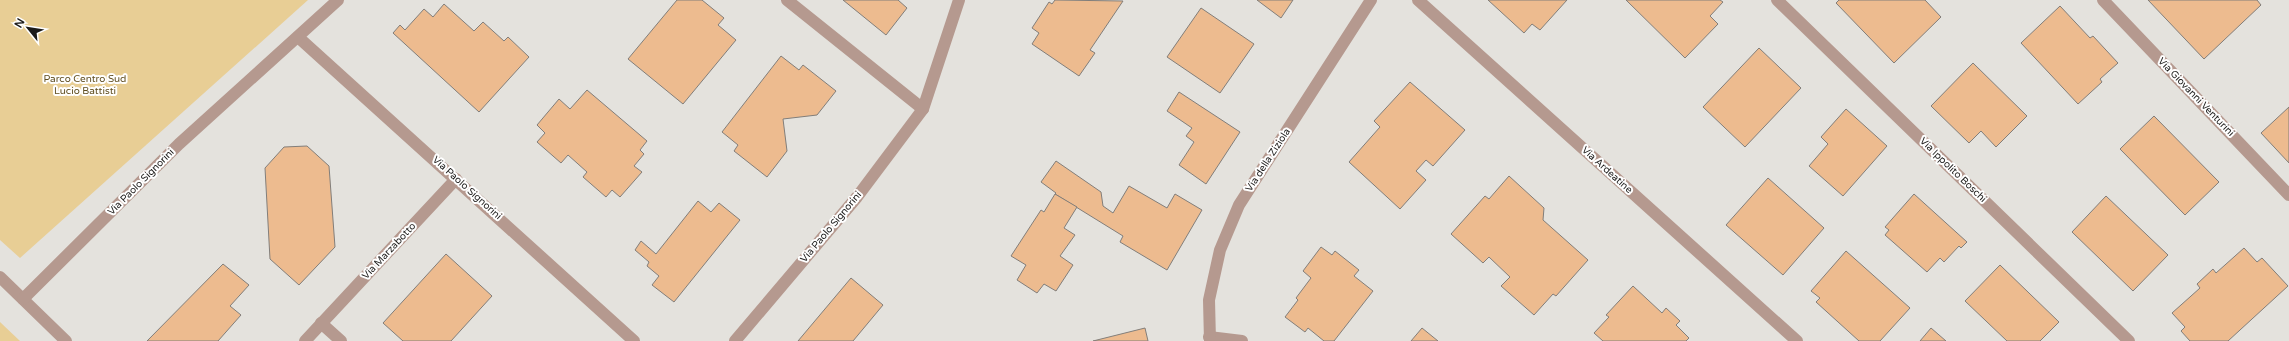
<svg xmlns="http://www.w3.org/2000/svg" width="2289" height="341" viewBox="0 0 2289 341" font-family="'Varela Round',sans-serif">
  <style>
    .green { fill: #e8ce95 }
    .building { fill: #edbb8f; stroke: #827e7a }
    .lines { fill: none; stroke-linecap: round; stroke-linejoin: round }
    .minor { stroke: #b5998f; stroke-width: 12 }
    .tertiary { stroke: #b5998f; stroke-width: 12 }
    .labels { text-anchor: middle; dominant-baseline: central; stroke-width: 4; stroke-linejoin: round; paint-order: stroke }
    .park-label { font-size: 10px; fill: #5f4d1f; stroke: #fff }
    .street-label { font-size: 10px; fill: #1c1b1a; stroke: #fff }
  </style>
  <rect width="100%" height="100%" fill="#e4e2dd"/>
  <g class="green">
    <path d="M0,0H308L20,258L0,240Z"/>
    <path d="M0,322L20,341H0Z"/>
  </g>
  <g class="building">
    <path d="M677,0H702L724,18L718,25L736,40L683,104L628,59Z"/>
    <path d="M843,0H898L907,8L886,35Z"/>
    <path d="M1055,0L1123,1L1090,50L1095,53L1079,76L1032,44L1039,33L1032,28L1049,2L1052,4Z"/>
    <path d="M1257,0H1293L1281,18Z"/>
    <path d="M1488,0H1567L1540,30L1532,24L1524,33Z"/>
    <path d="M1626,0H1720L1723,2L1710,16L1718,24L1685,58Z"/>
    <path d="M1839,0H1925L1941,17L1894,63L1836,3Z"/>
    <path d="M2148,0H2257L2261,5L2204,59Z"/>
    <path d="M444,4L474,31L483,22L504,41L508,37L529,57L479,112L393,33L400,25L405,30L424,9L433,17Z"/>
    <path d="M2060,6L2090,38L2093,36L2118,63L2100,79L2102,82L2078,104L2021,43Z"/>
    <path d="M1201,8L1254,44L1220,93L1167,57Z"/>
    <path d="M1759,48L1801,88L1745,147L1703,107Z"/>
    <path d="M781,56L799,70L803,65L836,91L817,115L783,119L787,151L767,177L734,151L738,145L722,132Z"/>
    <path d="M1973,63L2027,116L1996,147L1981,131L1969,143L1931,106Z"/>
    <path d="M1410,82L1465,130L1433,166L1426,160L1416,171L1426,180L1400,209L1349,162L1380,127L1374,121Z"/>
    <path d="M587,90L647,141L640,150L644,154L634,166L642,172L620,197L612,190L606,197L583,177L587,172L568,155L561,163L537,142L545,133L537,125L559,99L570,109Z"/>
    <path d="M1179,92L1240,132L1206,184L1179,165L1194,142L1186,136L1192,128L1167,111Z"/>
    <path d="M2289,107V163L2261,133Z"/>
    <path d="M1846,109L1887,146L1843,196L1809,166L1828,144L1821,137Z"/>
    <path d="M2154,116L2219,182L2185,215L2120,149Z"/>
    <path d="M307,146L329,166L335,247L299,285L270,259L265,168L284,147Z"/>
    <path d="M1056,161L1101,192L1103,206L1113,213L1129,186L1167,208L1175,194L1202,210L1167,270L1120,242L1123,236L1055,194L1056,193L1041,182Z"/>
    <path d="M1509,176L1544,208L1543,220L1588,260L1556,296L1553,294L1534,315L1501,286L1510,277L1489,257L1483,263L1451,234L1485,196L1489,199Z"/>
    <path d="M1768,178L1824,228L1783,275L1726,225Z"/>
    <path d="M1055,194L1077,207L1064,228L1075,235L1060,256L1073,265L1056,291L1044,284L1037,293L1017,280L1026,265L1011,256L1041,210L1044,212Z"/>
    <path d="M1914,194L1967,242L1961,248L1959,246L1944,262L1940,258L1927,272L1885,235L1889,230L1885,227Z"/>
    <path d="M2106,196L2168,255L2133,291L2072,232Z"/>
    <path d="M698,201L711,212L719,203L740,220L674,302L652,285L659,276L647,266L649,262L635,250L641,241L656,254Z"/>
    <path d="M1321,247L1332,255L1335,251L1359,270L1354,276L1373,291L1334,341H1324L1308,328L1305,332L1285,317L1298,300L1296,298L1311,278L1303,271Z"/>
    <path d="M2244,248L2257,262L2262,258L2288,286L2228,341H2190L2181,331L2185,327L2172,313L2200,288L2197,284L2213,269L2216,273Z"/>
    <path d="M1846,251L1910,308L1880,341H1859L1816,302L1820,298L1811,291Z"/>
    <path d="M446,254L492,296L451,341H403L383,323Z"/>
    <path d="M223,264L249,285L230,306L241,315L218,341H147Z"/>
    <path d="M2000,265L2059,322L2040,341H2007L1965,301Z"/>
    <path d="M851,278L883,305L853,341H798Z"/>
    <path d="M1633,286L1662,313L1666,308L1680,321L1676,325L1689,338L1686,341H1603L1594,333L1609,317L1606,315Z"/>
    <path d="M1145,328L1148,341H1093Z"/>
    <path d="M1422,328L1438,341H1411Z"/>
    <path d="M1931,328L1946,341H1920Z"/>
  </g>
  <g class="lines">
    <g class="minor">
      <path d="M787,0L923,109"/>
      <path d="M1418,0L1797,341"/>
      <path d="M1777,0L2129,341"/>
      <path d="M2103,0L2289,195"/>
      <path d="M298,37L634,341"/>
      <path d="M0,277L66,341"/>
      <path d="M23,299L179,144L338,0"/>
      <path d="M321,323L341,341"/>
      <path d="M1209,337L1242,341"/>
      <path d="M305,341L456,179"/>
      <path d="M735,341L857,197L923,109L959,0"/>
    </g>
    <path class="tertiary" d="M1210,341L1209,300L1220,250L1239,205L1371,0"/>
  </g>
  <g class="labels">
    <g class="park-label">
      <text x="85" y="79">Parco Centro Sud<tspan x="85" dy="12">Lucio Battisti</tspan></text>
    </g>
    <g class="street-label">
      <text transform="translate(2196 97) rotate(46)">Via Giovanni Venturini</text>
      <text transform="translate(1268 160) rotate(-57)">Via della Ziziola</text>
      <text transform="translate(1607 170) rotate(42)">Via Ardeatine</text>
      <text transform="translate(1953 170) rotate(44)">Via Ippolito Boschi</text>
      <text transform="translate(141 182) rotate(-45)">Via Paolo Signorini</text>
      <text transform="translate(467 188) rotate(42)">Via Paolo Signorini</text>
      <text transform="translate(831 227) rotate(-50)">Via Paolo Signorini</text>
      <text transform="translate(389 251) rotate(-47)">Via Marzabotto</text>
    </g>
  </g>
  <g transform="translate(28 28) rotate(300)" stroke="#ffffff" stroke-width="3" paint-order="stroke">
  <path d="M0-3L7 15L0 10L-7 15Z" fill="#1c1b1a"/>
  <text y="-6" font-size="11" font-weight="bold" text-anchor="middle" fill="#1c1b1a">N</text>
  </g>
</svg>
